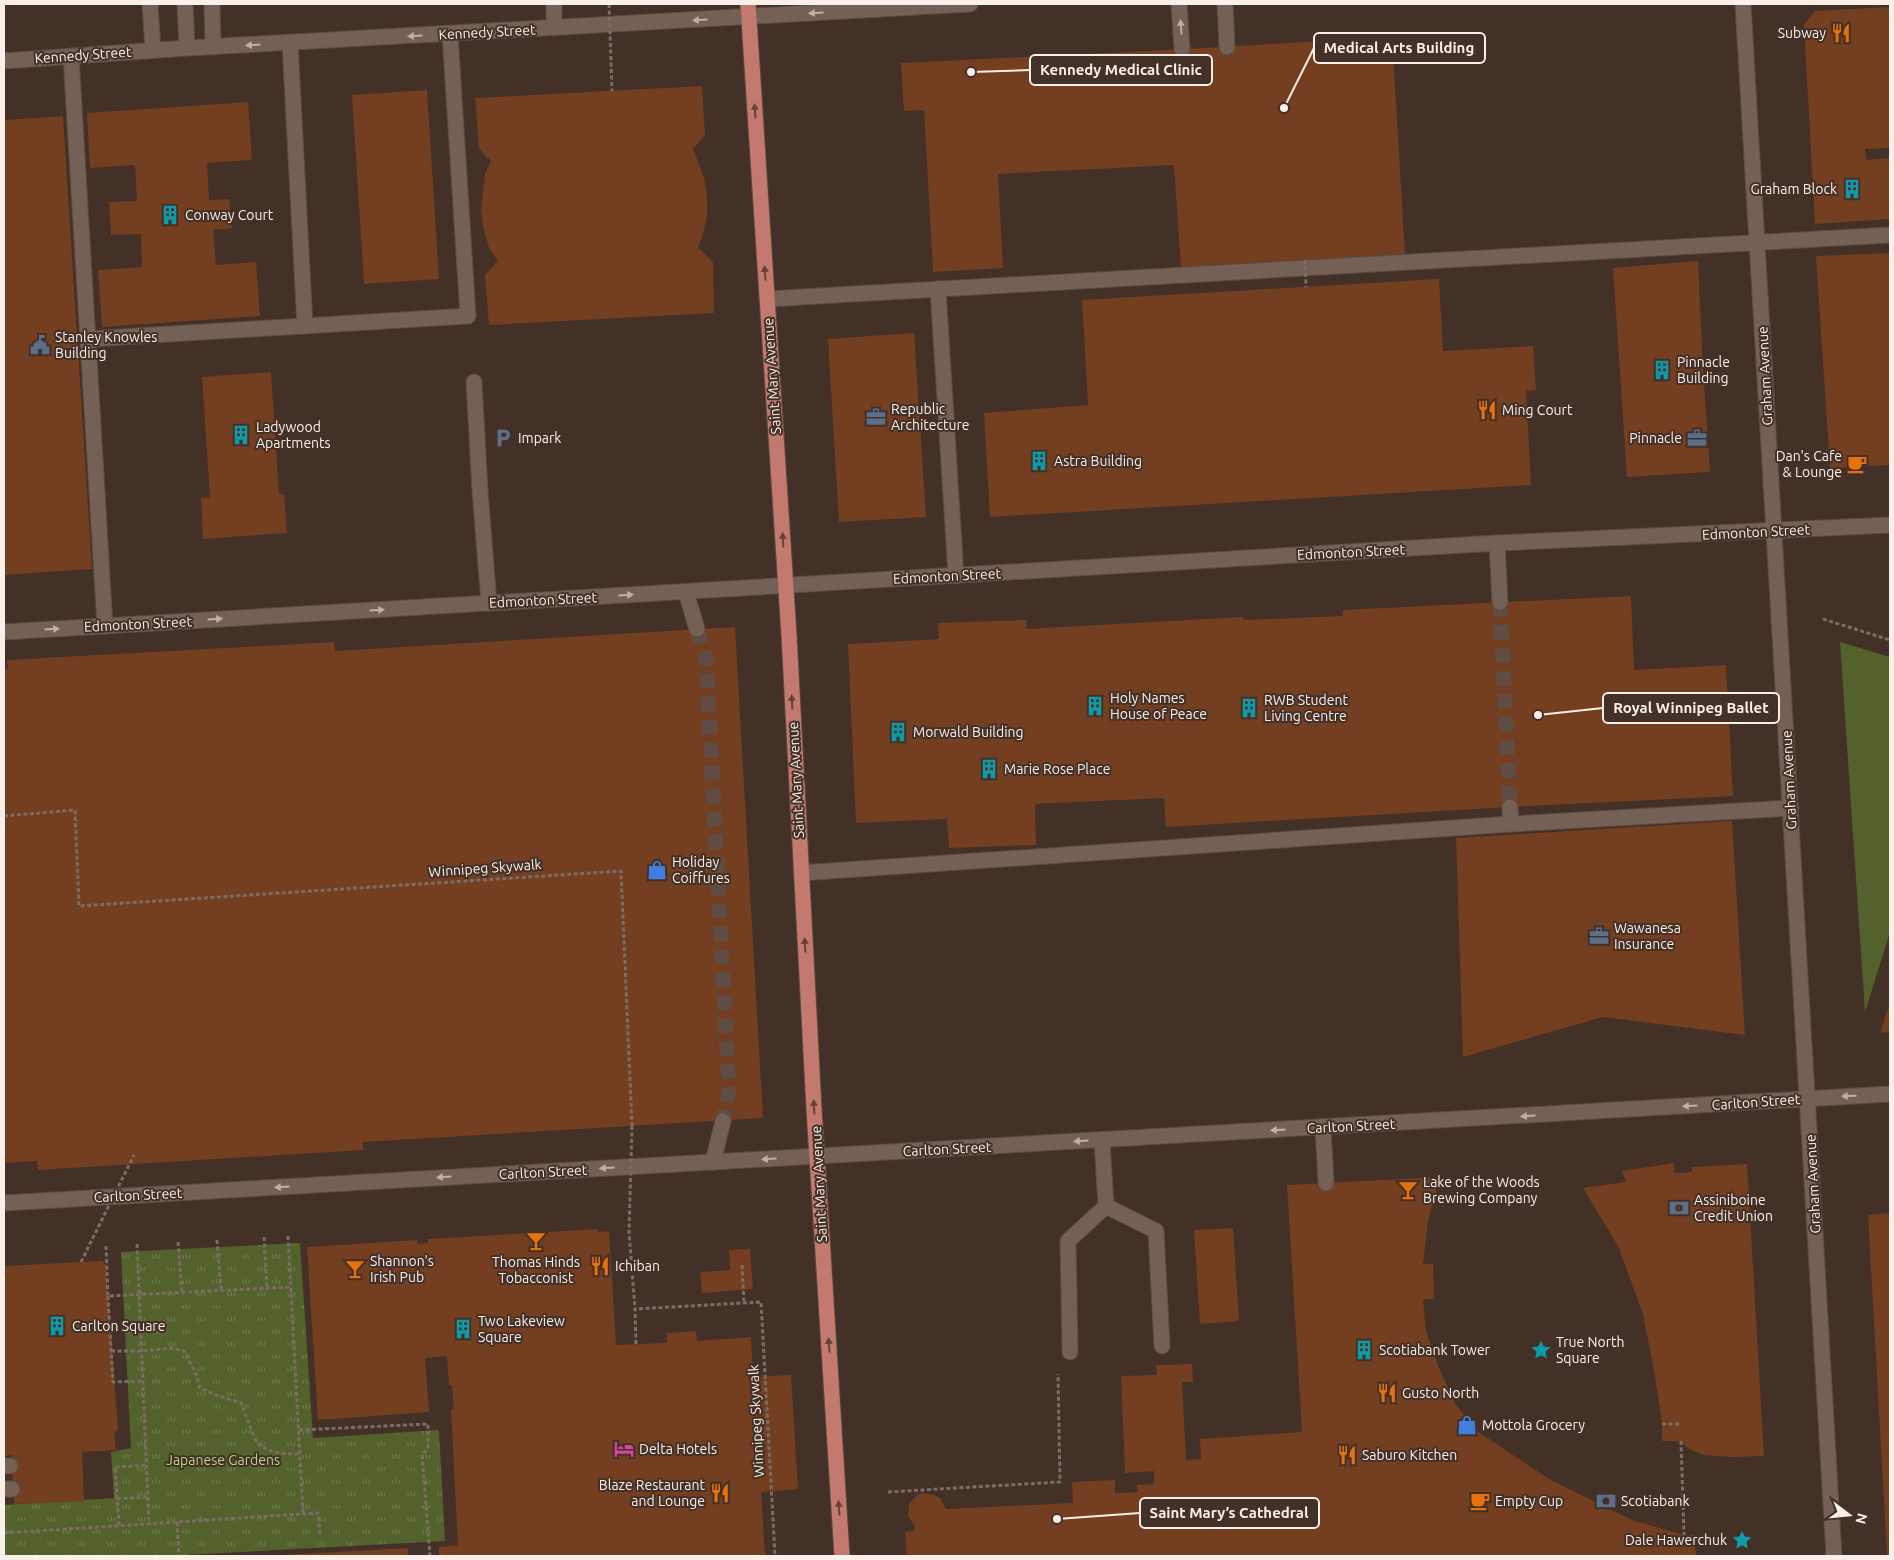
<svg xmlns="http://www.w3.org/2000/svg" width="1894" height="1560" viewBox="0 0 1894 1560" font-family="Ubuntu,sans-serif">
  <style>
    .grass { fill: #53612d }
    .park { fill: url(#park-tufts) }
    .building { fill: #743e21 }
    .lines { fill: none; stroke-linecap: round; stroke-linejoin: round }
    .minor-tunnel { stroke: #5f4d44; stroke-width: 15; stroke-dasharray: 15 8; stroke-linecap: butt }
    .minor-casing { stroke: #5b4c43; stroke-width: 17 }
    .major-casing { stroke: #5b4c43; stroke-width: 17 }
    .path { stroke: #7d6c64; stroke-width: 3; stroke-dasharray: 4 2.5; stroke-linecap: butt }
    .minor { stroke: #756055; stroke-width: 15 }
    .major { stroke: #c3796d; stroke-width: 15 }
    .path-bridge { stroke: #7d6c64; stroke-width: 3; stroke-dasharray: 4 2.5; stroke-linecap: butt }
    .oneway { fill: #bfafa6 }
    .oneway2 { fill: #634238 }
    .labels { text-anchor: middle; dominant-baseline: central; stroke-width: 4; stroke-linejoin: round; paint-order: stroke }
    .street-label { font-size: 14px; fill: #fbefe9; stroke: #433027 }
    .poi-label { font-size: 14px; fill: #fbefe9; stroke: #433027; text-anchor: start }
    .park-label { font-size: 14px; fill: #bad37c; stroke: #433027 }
    .leader { fill: none; stroke: #fbefe9; stroke-width: 2 }
    .callout-dot { fill: #fbefe9; stroke: #433027; stroke-width: 2 }
    .callout { fill: #433027; stroke: #fbefe9; stroke-width: 2 }
    .callout-label { font-size: 15px; text-anchor: middle; font-weight: bold; fill: #fbefe9 }
  </style>
  <defs>
    <pattern id="park-tufts" width="24" height="20" patternUnits="userSpaceOnUse" patternTransform="scale(1.25)"><rect width="24" height="20" fill="#53612d"/><path d="M3 7l-1-3M5 7V3M7 7l1-3M15 17l-1-3M17 17v-4M19 17l1-3" fill="none" stroke="#6d784b"/></pattern>
  </defs>
  <rect width="100%" height="100%" fill="#433027"/>
  <path class="grass" d="M1840,642L1890,657V932L1865,1012Z"/>
  <path class="park" d="M300,1243L313,1438L439,1430L445,1541L166,1556H4V1505L114,1498L111,1452L131,1448L121,1252Z"/>
  <g class="building">
    <path d="M1890,7V148L1865,149L1866,160L1890,158V219L1815,224L1804,24L1815,11Z"/>
    <path d="M1392,37L1405,254L1181,268L1174,165L998,174L1003,268L933,272L924,110L904,111L901,63L1168,50Z"/>
    <path d="M702,86L705,135L693,149L704,178L707,197V216L703,235L698,248L713,262L714,313L489,325L485,275L498,261L489,248L484,230L481,210L485,174L491,161L479,149L475,98Z"/>
    <path d="M427,90L439,279L364,284L352,95Z"/>
    <path d="M248,102L252,160L207,163L209,200L229,199L232,228L213,230L216,265L256,262L260,316L102,327L98,270L142,267L141,234L111,235L109,202L137,201L135,165L90,168L87,113Z"/>
    <path d="M63,116L92,569L4,575V120Z"/>
    <path d="M1890,253V465L1830,468L1816,256Z"/>
    <path d="M1698,261L1703,368L1710,472L1627,477L1613,268Z"/>
    <path d="M1439,279L1443,351L1533,346L1536,390L1526,391L1531,485L990,517L984,413L1088,405L1082,300Z"/>
    <path d="M914,333L926,517L839,522L828,339Z"/>
    <path d="M271,372L279,494H284L287,533L203,539L201,498L210,497L202,377Z"/>
    <path d="M1631,596L1634,670L1726,665L1733,796L1510,807L1166,827L1164,798L1035,804L1036,845L949,848L947,819L856,823L848,644L939,639L938,623L1027,620L1026,629L1243,617L1244,620L1343,616V610Z"/>
    <path d="M735,627L763,1118L363,1142V1150L38,1170L37,1161L4,1163V669H8L7,660L334,642L335,651Z"/>
    <path d="M1732,821L1745,1035L1603,1017L1463,1057L1456,838Z"/>
    <path d="M1890,1002V1032L1880,1033Z"/>
    <path d="M1674,1163V1173L1692,1172V1167L1747,1164L1764,1456L1730,1457L1704,1455L1689,1449L1681,1441H1662V1424L1655,1376L1643,1314L1618,1246L1583,1188L1626,1182L1622,1171Z"/>
    <path d="M1440,1177L1428,1221L1423,1264H1433L1434,1299H1423L1426,1331L1439,1368L1456,1405L1480,1433L1549,1479L1632,1520L1684,1535H1694L1696,1556H907L905,1532L915,1531V1527L908,1516L909,1504L917,1495L923,1493L935,1495L940,1498L946,1509L1073,1503L1072,1482L1115,1480V1493L1138,1492L1137,1485L1154,1484V1471L1125,1473L1121,1376L1157,1375L1156,1365L1192,1364L1193,1382H1182L1186,1460L1201,1459L1200,1439L1302,1432L1287,1185Z"/>
    <path d="M1890,1213V1556H1887L1868,1215Z"/>
    <path d="M1233,1228L1239,1321L1200,1324L1194,1230Z"/>
    <path d="M598,1229V1232L609,1231L616,1345L667,1343V1333L696,1331L697,1341L751,1337L753,1377L791,1375L798,1489L761,1492L765,1556H439V1547L458,1545L451,1409H454L452,1385H449L447,1356L425,1358L429,1412L318,1420L307,1247L417,1240V1244L428,1243V1239Z"/>
    <path d="M750,1249L753,1289L702,1293L700,1272L730,1270L729,1250Z"/>
    <path d="M102,1261L106,1265L118,1429L114,1433L116,1450L82,1452L84,1501L14,1504L11,1455L4,1456V1266Z"/>
    <path d="M408,1548V1556H284L283,1555Z"/>
  </g>
  <g class="lines">
    <g class="minor-tunnel">
      <path d="M1500,602L1510,807"/>
      <path d="M697,629L706,659L729,1090L723,1121"/>
    </g>
    <defs>
      <g id="minor">
        <path d="M150,4L153,50"/>
        <path d="M185,4L187,48"/>
        <path d="M212,4L213,47"/>
        <path d="M554,4V28"/>
        <path d="M1179,4L1182,49"/>
        <path d="M1225,4L1227,47"/>
        <path d="M1743,4L1834,1556"/>
        <path d="M290,43L305,326"/>
        <path d="M71,56L105,626"/>
        <path d="M4,61L187,48L970,4"/>
        <path d="M938,289L956,576"/>
        <path d="M767,299C1141,279 1516,254 1890,235"/>
        <path d="M88,339L468,316L450,34"/>
        <path d="M474,382L480,491L489,603"/>
        <path d="M1497,543L1500,602"/>
        <path d="M686,592L697,629"/>
        <path d="M4,632L1497,543L1890,525"/>
        <path d="M1510,807L1511,824"/>
        <path d="M801,873L1511,824L1791,808"/>
        <path d="M1323,1128L1326,1183"/>
        <path d="M713,1162L723,1121"/>
        <path d="M4,1203L1890,1094"/>
        <path d="M1106,1206L1156,1231L1162,1346"/>
        <path d="M1070,1352L1068,1241L1106,1206L1102,1140"/>
        <path d="M4,1466H10"/>
        <path d="M4,1489H12"/>
      </g>
      <path id="major" d="M748,4L789,635L814,1109L842,1556"/>
    </defs>
    <use href="#minor" class="minor-casing"/>
    <use href="#major" class="major-casing"/>
    <g class="path">
      <path d="M1823,619L1890,640"/>
      <path d="M4,816L75,810L79,906L621,871L632,1126"/>
      <path d="M288,1236L303,1514"/>
      <path d="M264,1237L267,1287"/>
      <path d="M217,1240L221,1290"/>
      <path d="M178,1242L182,1292"/>
      <path d="M137,1244L149,1524"/>
      <path d="M106,1246L108,1296L291,1287"/>
      <path d="M742,1265L744,1303"/>
      <path d="M108,1296L113,1382L142,1381"/>
      <path d="M636,1344L635,1309L761,1302L775,1556"/>
      <path d="M111,1351H141L171,1348L184,1351L196,1374L200,1388L213,1394L241,1403C245,1412 253,1438 258,1443C268,1454 287,1454 300,1454"/>
      <path d="M1662,1424H1680"/>
      <path d="M299,1430L428,1424V1448L422,1455L430,1556"/>
      <path d="M1681,1441L1684,1535"/>
      <path d="M888,1492L1060,1482L1058,1374"/>
      <path d="M117,1499L147,1497"/>
      <path d="M177,1522L179,1556"/>
      <path d="M119,1525L115,1467L146,1465"/>
      <path d="M4,1533L318,1513L320,1536"/>
    </g>
    <use href="#minor" class="minor"/>
    <use href="#major" class="major"/>
    <g class="path-bridge">
      <path d="M609,4L612,91"/>
      <path d="M1305,260L1306,287"/>
      <path d="M632,1126L629,1232L635,1309"/>
      <path d="M81,1262L134,1155"/>
    </g>
  </g>
  <defs><path id="oneway-solid" d="M-6-.8H1V-3.2L6.5 0L1 3.2V.8H-6Z" transform="scale(1.25)"/></defs>
  <g class="oneway">
    <use href="#oneway-solid" transform="translate(816 13) rotate(177)"/>
    <use href="#oneway-solid" transform="translate(700 20) rotate(177)"/>
    <use href="#oneway-solid" transform="translate(1181 27) rotate(-94)"/>
    <use href="#oneway-solid" transform="translate(415 36) rotate(177)"/>
    <use href="#oneway-solid" transform="translate(253 45) rotate(176)"/>
    <use href="#oneway-solid" transform="translate(626 595) rotate(-3)"/>
    <use href="#oneway-solid" transform="translate(377 610) rotate(-3)"/>
    <use href="#oneway-solid" transform="translate(215 619) rotate(-3)"/>
    <use href="#oneway-solid" transform="translate(52 629) rotate(-3)"/>
    <use href="#oneway-solid" transform="translate(1849 1096) rotate(178)"/>
    <use href="#oneway-solid" transform="translate(1690 1106) rotate(177)"/>
    <use href="#oneway-solid" transform="translate(1528 1116) rotate(177)"/>
    <use href="#oneway-solid" transform="translate(1278 1130) rotate(177)"/>
    <use href="#oneway-solid" transform="translate(1081 1141) rotate(177)"/>
    <use href="#oneway-solid" transform="translate(769 1159) rotate(177)"/>
    <use href="#oneway-solid" transform="translate(607 1168) rotate(177)"/>
    <use href="#oneway-solid" transform="translate(444 1177) rotate(177)"/>
    <use href="#oneway-solid" transform="translate(282 1187) rotate(177)"/>
  </g>
  <g class="oneway2">
    <use href="#oneway-solid" transform="translate(755 111) rotate(-94)"/>
    <use href="#oneway-solid" transform="translate(765 273) rotate(-94)"/>
    <use href="#oneway-solid" transform="translate(783 540) rotate(-93)"/>
    <use href="#oneway-solid" transform="translate(792 702) rotate(-93)"/>
    <use href="#oneway-solid" transform="translate(805 945) rotate(-93)"/>
    <use href="#oneway-solid" transform="translate(814 1107) rotate(-93)"/>
    <use href="#oneway-solid" transform="translate(829 1345) rotate(-94)"/>
    <use href="#oneway-solid" transform="translate(839 1508) rotate(-94)"/>
  </g>
  <defs>
    <symbol id="restaurant-bare" viewBox="-9 -9 18 18"><path d="M-5-6h1v4h1v-4h1v4h1v-4h1v5L-1.5 .5V6h-2V.5L-5-1ZM5-6V6H3V1.5H1.5Q1.5-4 5-6Z" fill="#e8710a" stroke="#433027" stroke-width="2.5" paint-order="stroke"/></symbol>
    <symbol id="building-bare" viewBox="-9 -9 18 18"><path d="M-4-6H4V6H1V3H-1V6H-4ZM-2.5-4.3h1.7v1.8h-1.7ZM.8-4.3h1.7v1.8H.8ZM-2.5-1h1.7V.8h-1.7ZM.8-1h1.7V.8H.8Z" fill="#0f9aa8" stroke="#433027" stroke-width="2.5" paint-order="stroke"/></symbol>
    <symbol id="civic-bare" viewBox="-9 -9 18 18"><path d="M-.6-6.5H3V-4.5H.6V-3L4-1V1h2V6H-6V1h2V-1L-.6-3ZM-1.2 2.5V6h2.4V2.5Z" fill="#5c6f8a" stroke="#433027" stroke-width="2.5" paint-order="stroke"/></symbol>
    <symbol id="office-bare" viewBox="-9 -9 18 18"><path d="M-6-3h4V-5.5h4V-3h4V5H-6ZM-1-4.5V-3h2v-1.5ZM-6 0V1H6V0Z" fill="#5c6f8a" stroke="#433027" stroke-width="2.5" paint-order="stroke"/></symbol>
    <symbol id="parking-bare" viewBox="-9 -9 18 18"><path d="M-3.5-5.5H1a3.5 3.5 0 0 1 0 7H-1V5.5H-3.5ZM-1-3.4V-.6H.8a1.4 1.4 0 0 0 0-2.8Z" fill="#5c6f8a" stroke="#433027" stroke-width="2.5" paint-order="stroke"/></symbol>
    <symbol id="cafe-bare" viewBox="-9 -9 18 18"><path d="M-5.5-4.5H6V0H3Q3 3.5 0 3.5H-2.5Q-5.5 3.5-5.5 0ZM3-3.2v2h1.7v-2ZM-6 4.5H4V6H-6Z" fill="#e8710a" stroke="#433027" stroke-width="2.5" paint-order="stroke"/></symbol>
    <symbol id="shop-bare" viewBox="-9 -9 18 18"><path d="M-5-2.5h2.3a2.7 3.5 0 0 1 5.4 0H5L5.5 6h-11ZM-1.5-2.5h3a1.5 2.3 0 0 0-3 0Z" fill="#3f7fe0" stroke="#433027" stroke-width="2.5" paint-order="stroke"/></symbol>
    <symbol id="bar-bare" viewBox="-9 -9 18 18"><path d="M-6-5H6L.8 .8V4.5H3.5V6h-7V4.5H-.8V.8Z" fill="#e8710a" stroke="#433027" stroke-width="2.5" paint-order="stroke"/></symbol>
    <symbol id="bank-bare" viewBox="-9 -9 18 18"><path d="M-6-4H6V4H-6ZM0-2.3a2.3 2.3 0 1 0 0 4.6a2.3 2.3 0 1 0 0-4.6Z" fill="#5c6f8a" stroke="#433027" stroke-width="2.5" paint-order="stroke"/></symbol>
    <symbol id="sight-bare" viewBox="-9 -9 18 18"><path d="M0-6L1.8-2.2L6-1.7L2.9 1.2L3.7 5.4L0 3.3L-3.7 5.4L-2.9 1.2L-6-1.7L-1.8-2.2Z" fill="#0f9aa8" stroke="#433027" stroke-width="2.5" paint-order="stroke"/></symbol>
    <symbol id="hotel-bare" viewBox="-9 -9 18 18"><path d="M-6-4.5h1.5V1H6V5H4.5V3h-9V5H-6ZM-4 0a1.8 1.8 0 1 1 3.6 0ZM.5 0V-2.5h3Q6-2.5 6 0Z" fill="#d1479c" stroke="#433027" stroke-width="2.5" paint-order="stroke"/></symbol>
  </defs>
  <g fill-rule="evenodd">
    <use href="#restaurant-bare" x="1827" y="19" width="28" height="28"/>
    <use href="#building-bare" x="1838" y="175" width="28" height="28"/>
    <use href="#building-bare" x="156" y="201" width="28" height="28"/>
    <use href="#civic-bare" x="26" y="331" width="28" height="28"/>
    <use href="#building-bare" x="1648" y="356" width="28" height="28"/>
    <use href="#restaurant-bare" x="1473" y="396" width="28" height="28"/>
    <use href="#office-bare" x="862" y="403" width="28" height="28"/>
    <use href="#building-bare" x="227" y="421" width="28" height="28"/>
    <use href="#parking-bare" x="489" y="424" width="28" height="28"/>
    <use href="#office-bare" x="1683" y="424" width="28" height="28"/>
    <use href="#building-bare" x="1025" y="447" width="28" height="28"/>
    <use href="#cafe-bare" x="1843" y="450" width="28" height="28"/>
    <use href="#building-bare" x="1081" y="692" width="28" height="28"/>
    <use href="#building-bare" x="1235" y="694" width="28" height="28"/>
    <use href="#building-bare" x="884" y="718" width="28" height="28"/>
    <use href="#building-bare" x="975" y="755" width="28" height="28"/>
    <use href="#shop-bare" x="643" y="856" width="28" height="28"/>
    <use href="#office-bare" x="1585" y="922" width="28" height="28"/>
    <use href="#bar-bare" x="1394" y="1176" width="28" height="28"/>
    <use href="#bank-bare" x="1665" y="1194" width="28" height="28"/>
    <use href="#bar-bare" x="522" y="1227" width="28" height="28"/>
    <use href="#restaurant-bare" x="586" y="1252" width="28" height="28"/>
    <use href="#bar-bare" x="341" y="1255" width="28" height="28"/>
    <use href="#building-bare" x="43" y="1312" width="28" height="28"/>
    <use href="#building-bare" x="449" y="1315" width="28" height="28"/>
    <use href="#building-bare" x="1350" y="1336" width="28" height="28"/>
    <use href="#sight-bare" x="1527" y="1336" width="28" height="28"/>
    <use href="#restaurant-bare" x="1373" y="1379" width="28" height="28"/>
    <use href="#shop-bare" x="1453" y="1411" width="28" height="28"/>
    <use href="#hotel-bare" x="610" y="1435" width="28" height="28"/>
    <use href="#restaurant-bare" x="1333" y="1441" width="28" height="28"/>
    <use href="#restaurant-bare" x="706" y="1479" width="28" height="28"/>
    <use href="#cafe-bare" x="1466" y="1487" width="28" height="28"/>
    <use href="#bank-bare" x="1592" y="1487" width="28" height="28"/>
    <use href="#sight-bare" x="1728" y="1526" width="28" height="28"/>
  </g>
  <g class="labels">
    <g class="street-label">
      <text transform="translate(487 32) rotate(-3)">Kennedy Street</text>
      <text transform="translate(83 55) rotate(-4)">Kennedy Street</text>
      <text transform="translate(772 376) rotate(-94)">Saint Mary Avenue</text>
      <text transform="translate(1765 376) rotate(-93)">Graham Avenue</text>
      <text transform="translate(1756 532) rotate(-3)">Edmonton Street</text>
      <text transform="translate(1351 552) rotate(-3)">Edmonton Street</text>
      <text transform="translate(947 576) rotate(-3)">Edmonton Street</text>
      <text transform="translate(543 600) rotate(-3)">Edmonton Street</text>
      <text transform="translate(138 624) rotate(-3)">Edmonton Street</text>
      <text transform="translate(796 780) rotate(-93)">Saint Mary Avenue</text>
      <text transform="translate(1789 780) rotate(-93)">Graham Avenue</text>
      <text transform="translate(485 868) rotate(-4)">Winnipeg Skywalk</text>
      <text transform="translate(1756 1102) rotate(-4)">Carlton Street</text>
      <text transform="translate(1351 1126) rotate(-3)">Carlton Street</text>
      <text transform="translate(947 1149) rotate(-3)">Carlton Street</text>
      <text transform="translate(543 1172) rotate(-3)">Carlton Street</text>
      <text transform="translate(819 1184) rotate(-93)">Saint Mary Avenue</text>
      <text transform="translate(1813 1184) rotate(-93)">Graham Avenue</text>
      <text transform="translate(138 1195) rotate(-3)">Carlton Street</text>
      <text transform="translate(756 1421) rotate(-93)">Winnipeg Skywalk</text>
    </g>
    <g class="poi-label">
      <text x="1826" y="33" text-anchor="end">Subway</text>
      <text x="1837" y="189" text-anchor="end">Graham Block</text>
      <text x="185" y="215">Conway Court</text>
      <text x="55" y="337">Stanley Knowles<tspan x="55" dy="16">Building</tspan></text>
      <text x="1677" y="362">Pinnacle<tspan x="1677" dy="16">Building</tspan></text>
      <text x="891" y="409">Republic<tspan x="891" dy="16">Architecture</tspan></text>
      <text x="1502" y="410">Ming Court</text>
      <text x="256" y="427">Ladywood<tspan x="256" dy="16">Apartments</tspan></text>
      <text x="518" y="438">Impark</text>
      <text x="1682" y="438" text-anchor="end">Pinnacle</text>
      <text x="1842" y="456" text-anchor="end">Dan's Cafe<tspan x="1842" dy="16">&amp; Lounge</tspan></text>
      <text x="1054" y="461">Astra Building</text>
      <text x="1110" y="698">Holy Names<tspan x="1110" dy="16">House of Peace</tspan></text>
      <text x="1264" y="700">RWB Student<tspan x="1264" dy="16">Living Centre</tspan></text>
      <text x="913" y="732">Morwald Building</text>
      <text x="1004" y="769">Marie Rose Place</text>
      <text x="672" y="862">Holiday<tspan x="672" dy="16">Coiffures</tspan></text>
      <text x="1614" y="928">Wawanesa<tspan x="1614" dy="16">Insurance</tspan></text>
      <text x="1423" y="1182">Lake of the Woods<tspan x="1423" dy="16">Brewing Company</tspan></text>
      <text x="1694" y="1200">Assiniboine<tspan x="1694" dy="16">Credit Union</tspan></text>
      <text x="370" y="1261">Shannon's<tspan x="370" dy="16">Irish Pub</tspan></text>
      <text x="536" y="1262" text-anchor="middle">Thomas Hinds<tspan x="536" dy="16">Tobacconist</tspan></text>
      <text x="615" y="1266">Ichiban</text>
      <text x="478" y="1321">Two Lakeview<tspan x="478" dy="16">Square</tspan></text>
      <text x="72" y="1326">Carlton Square</text>
      <text x="1556" y="1342">True North<tspan x="1556" dy="16">Square</tspan></text>
      <text x="1379" y="1350">Scotiabank Tower</text>
      <text x="1402" y="1393">Gusto North</text>
      <text x="1482" y="1425">Mottola Grocery</text>
      <text x="639" y="1449">Delta Hotels</text>
      <text x="1362" y="1455">Saburo Kitchen</text>
      <text x="705" y="1485" text-anchor="end">Blaze Restaurant<tspan x="705" dy="16">and Lounge</tspan></text>
      <text x="1495" y="1501">Empty Cup</text>
      <text x="1621" y="1501">Scotiabank</text>
      <text x="1727" y="1540" text-anchor="end">Dale Hawerchuk</text>
    </g>
    <g class="park-label">
      <text x="223" y="1460">Japanese Gardens</text>
    </g>
  </g>
  <path class="leader" d="M1284 108L1314 48M971 72L1030 70M1538 715L1603 708M1057 1519L1140 1513"/>
  <g class="callout-dot">
    <circle cx="1284" cy="108" r="5"/>
    <circle cx="971" cy="72" r="5"/>
    <circle cx="1538" cy="715" r="5"/>
    <circle cx="1057" cy="1519" r="5"/>
  </g>
  <g class="callout">
    <rect x="1314" y="33" width="171" height="30" rx="5"/>
    <rect x="1030" y="55" width="182" height="30" rx="5"/>
    <rect x="1603" y="693" width="176" height="30" rx="5"/>
    <rect x="1140" y="1498" width="179" height="30" rx="5"/>
  </g>
  <g class="callout-label">
    <text x="1399" y="53">Medical Arts Building</text>
    <text x="1121" y="75">Kennedy Medical Clinic</text>
    <text x="1691" y="713">Royal Winnipeg Ballet</text>
    <text x="1229" y="1518">Saint Mary’s Cathedral</text>
  </g>
  <rect width="1894" height="1560" fill="none" stroke="#fbefe9" stroke-width="10"/>
  <g transform="translate(1849 1515) rotate(106)" stroke="#433027" stroke-width="4" paint-order="stroke">
  <path d="M0-4L9 19L0 12L-9 19Z" fill="#fbefe9"/>
  <text y="-8" font-size="14" font-weight="bold" text-anchor="middle" fill="#fbefe9">N</text>
  </g>
</svg>
